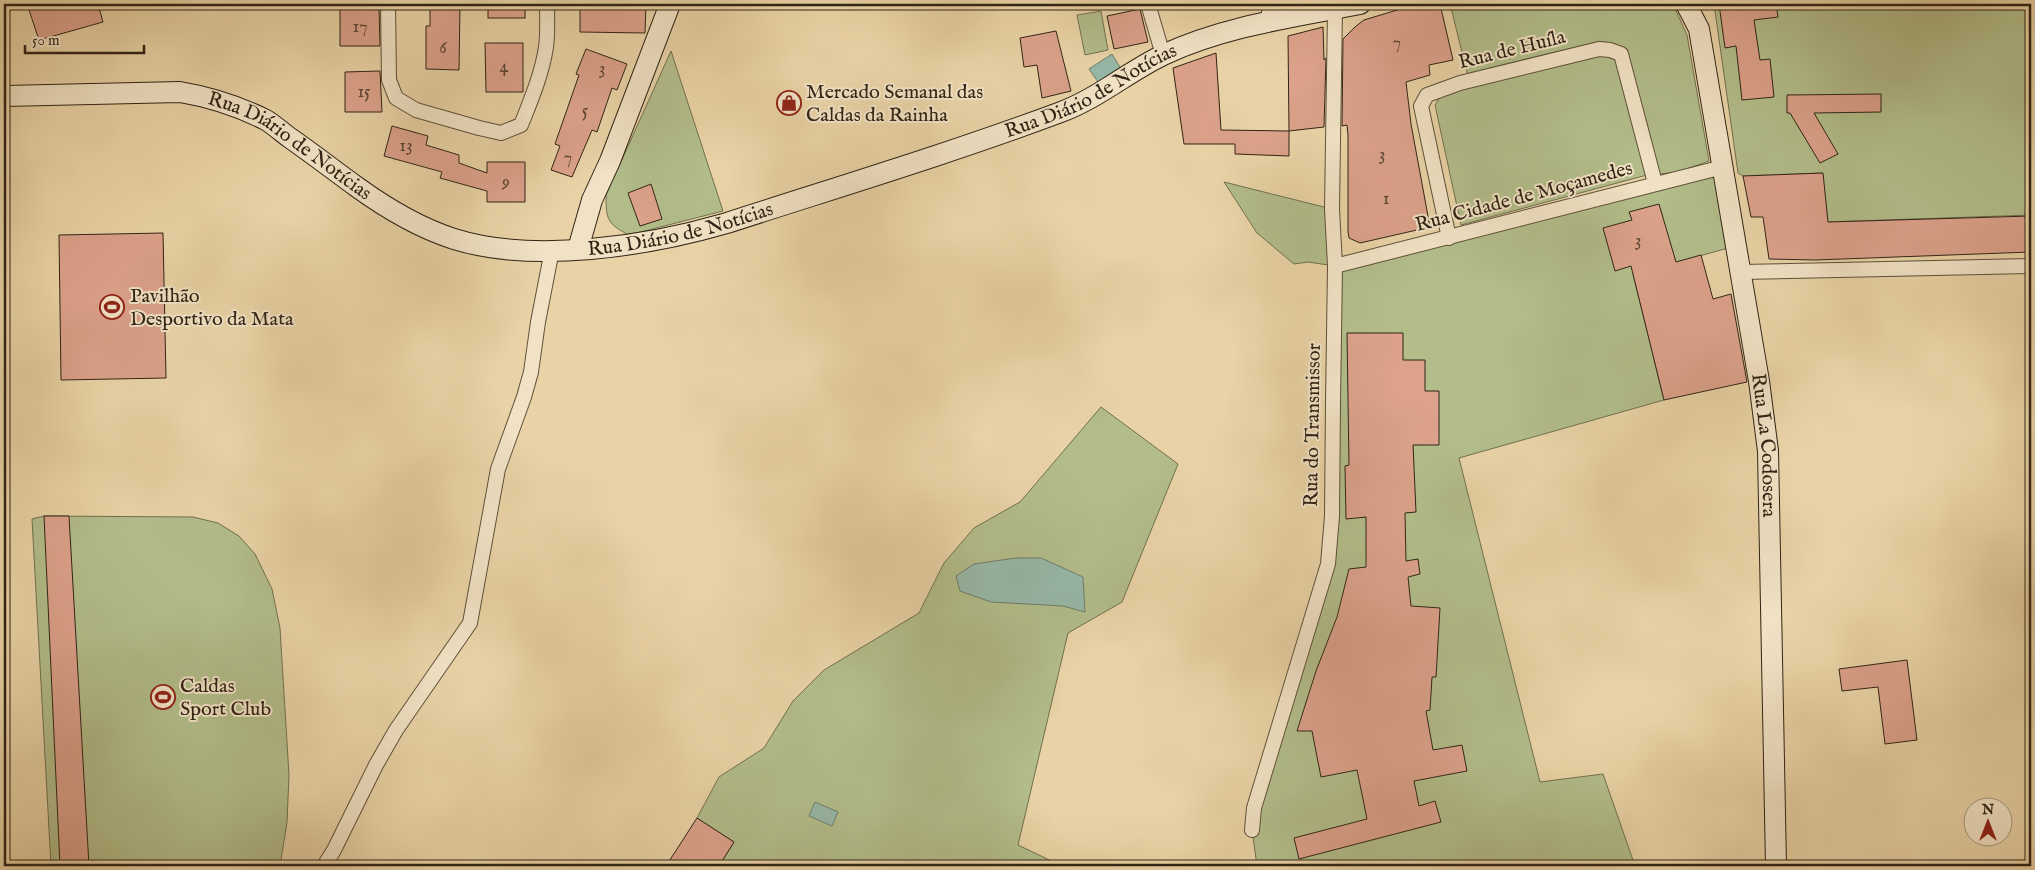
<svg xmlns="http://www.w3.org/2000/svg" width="2035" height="870" viewBox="0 0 2035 870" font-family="'IM FELL English',serif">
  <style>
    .green { fill: #b2bd8a; stroke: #717050 }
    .water { fill: #97b8a8; stroke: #6e7d6d }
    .building { fill: #dca28b; stroke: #302415 }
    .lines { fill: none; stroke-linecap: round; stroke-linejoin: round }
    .street-casing { stroke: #5e5039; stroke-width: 16 }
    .secondary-casing { stroke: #302415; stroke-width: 22 }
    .street { stroke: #f1e2c5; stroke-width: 14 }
    .secondary { stroke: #f1e2c5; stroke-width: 20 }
    .labels { text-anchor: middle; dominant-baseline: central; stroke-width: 4; stroke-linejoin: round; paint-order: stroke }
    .number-label { font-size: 18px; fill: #5b4432 }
    .street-label { font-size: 20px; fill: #302415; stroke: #f1e2c5 }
    .poi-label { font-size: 20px; fill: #302415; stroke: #f1e2c5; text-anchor: start }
  </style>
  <rect width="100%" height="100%" fill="#e9d3a6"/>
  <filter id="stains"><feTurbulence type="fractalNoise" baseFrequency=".004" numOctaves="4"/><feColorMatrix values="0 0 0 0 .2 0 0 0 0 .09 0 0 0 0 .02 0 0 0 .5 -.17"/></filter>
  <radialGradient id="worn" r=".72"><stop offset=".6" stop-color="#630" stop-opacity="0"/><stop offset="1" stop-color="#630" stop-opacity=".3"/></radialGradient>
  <g class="green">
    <path d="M1465,4H1673L1687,35L1709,161L1678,172L1647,175L1461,225L1435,105L1441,95L1470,84L1451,8Z"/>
    <path d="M1714,4H2031V215L1826,222L1827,214L1822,173L1743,176L1738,173Z"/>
    <path d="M1101,11L1108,50L1085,55L1077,15Z"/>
    <path d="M671,51L723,211L629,235C607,224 606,219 606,195Z"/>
    <path d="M1723,167L1736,246L1633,274L1664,400L1459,458L1540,782L1603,774L1635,866H1257L1252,830L1328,564L1335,266L1308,262L1294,264L1257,233L1224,182L1332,209L1335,266Z"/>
    <path d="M1101,407L1178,464L1122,602L1068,633L1018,845L1062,866H719L734,842L697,818L719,777L764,748L793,701L824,670L919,613L944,563L974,528L1020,502Z"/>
    <path d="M44,516L193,517L218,523L239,536L255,554L272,589L280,628L289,775L287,822L280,866H51L32,519Z"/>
  </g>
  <g class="water">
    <path d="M1112,54L1120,67L1098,82L1089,69Z"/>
    <path d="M1016,558H1041L1083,577L1085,612L1063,606L991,602L960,591L956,576L974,564Z"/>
    <path d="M815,802L838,812L832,826L809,816Z"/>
  </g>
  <g class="building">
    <path d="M27,4H98L103,22L39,40Z"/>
    <path d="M430,4H460L459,70L426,69V26H430Z"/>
    <rect x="488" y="4" width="37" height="14"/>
    <path d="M580,4H646L645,33L580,32Z"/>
    <path d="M1417,4H1440L1453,60L1429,65L1430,75L1406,82L1411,124L1430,227L1360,243L1349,238L1348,231V135L1347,125L1342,126L1343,39L1355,27L1364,20Z"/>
    <path d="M1719,4H1776L1778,17L1754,20L1760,60L1770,59L1774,97L1742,100L1736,46L1725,48Z"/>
    <path d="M340,7H379L380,46H340Z"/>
    <path d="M1140,9L1148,42L1114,49L1107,16Z"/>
    <path d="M1323,27L1324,60L1326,58L1324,127L1289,131L1288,36Z"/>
    <path d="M1056,31L1071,91L1042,98L1037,65L1024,67L1020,38Z"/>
    <path d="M485,43H523V92H486Z"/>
    <path d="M586,49L627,64L617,90L612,88L597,132L592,130L572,177L551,170L560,146L555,144L579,75L576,74Z"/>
    <path d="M1216,53L1221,130L1289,131V156L1235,154V144H1184L1173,68Z"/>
    <path d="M380,71L382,112H345V72Z"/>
    <path d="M1881,94V112L1814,113L1838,154L1820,163L1790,113H1787V95Z"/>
    <path d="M392,126L428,136L426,145L459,155V163L487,173V162H525V202H487V191L440,178L442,172L384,156Z"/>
    <path d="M1823,173L1828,222L2031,216V252L1815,260L1769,259L1763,217H1751L1743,176Z"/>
    <path d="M651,184L662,219L640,226L628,193Z"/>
    <path d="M1659,204L1676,262L1701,255L1713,299L1731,294L1747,382L1664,400L1631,266L1615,271L1603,228L1632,220L1629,212Z"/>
    <path d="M163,233L166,378L61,380L59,235Z"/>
    <path d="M1347,333H1403V360H1425V391H1439V445H1413L1416,512L1405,513L1406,561L1418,559L1420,574L1408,577L1411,606L1440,608L1436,677H1432L1430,710L1426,711L1433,750L1462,745L1467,771L1414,781L1419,806L1435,801L1441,822L1299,859L1294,838L1367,819L1357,770L1321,777L1312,731H1297L1316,671L1337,617L1349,569L1366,567V517L1346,519L1345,466L1349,465Z"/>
    <path d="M44,516H69L89,866H60Z"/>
    <path d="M1907,660L1917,740L1885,744L1878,687L1842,691L1839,669Z"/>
    <path d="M697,818L734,842L719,866H666Z"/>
  </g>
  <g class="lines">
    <defs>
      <g id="street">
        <path d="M388,4L389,80L396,98L416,110L479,128L501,133L521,125C531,100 542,74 546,47C548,33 547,18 547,4"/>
        <path d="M1148,4L1163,55"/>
        <path d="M1266,22L1272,4"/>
        <path d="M1449,238L1421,106L1427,95L1460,83L1599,49L1610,50L1621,54L1655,183"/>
        <path d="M1335,266L1723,167"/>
        <path d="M1741,272L2031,266"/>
        <path d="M1252,830L1254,808L1328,564L1332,516L1333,402L1335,266L1332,209L1335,9"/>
        <path d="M324,866L334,850L376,765L396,730L470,623L498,469L524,397L531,372L538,322L552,250"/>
      </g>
      <g id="secondary">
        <path id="s1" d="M1686,4L1699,29L1759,381L1768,451L1776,866"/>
        <path id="s2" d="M4,96L180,92C210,97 238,106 266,120C274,125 282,132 290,138C313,154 335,171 357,187C386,208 420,228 454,239C534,264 648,246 727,223C838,187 951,153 1061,112C1098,98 1128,72 1163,55C1225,26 1294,17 1360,4"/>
        <path d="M578,249L592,200L610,161L670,4"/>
      </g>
    </defs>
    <use href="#street" class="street-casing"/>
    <use href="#secondary" class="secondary-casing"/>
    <use href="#street" class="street"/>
    <use href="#secondary" class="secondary"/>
  </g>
  <defs>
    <symbol id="shop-ring" viewBox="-11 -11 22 22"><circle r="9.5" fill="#f1e2c5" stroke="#8f2418" stroke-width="1.5"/><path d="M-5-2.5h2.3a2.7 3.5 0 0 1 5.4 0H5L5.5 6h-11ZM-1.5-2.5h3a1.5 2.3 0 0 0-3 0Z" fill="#8f2418"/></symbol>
    <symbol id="stadium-ring" viewBox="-11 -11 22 22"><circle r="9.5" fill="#f1e2c5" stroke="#8f2418" stroke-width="1.5"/><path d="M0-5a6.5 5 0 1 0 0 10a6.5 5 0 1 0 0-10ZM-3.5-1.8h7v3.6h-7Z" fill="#8f2418"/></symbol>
  </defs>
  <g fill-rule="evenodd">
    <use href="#shop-ring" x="775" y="89" width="28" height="28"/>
    <use href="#stadium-ring" x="98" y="293" width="28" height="28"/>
    <use href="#stadium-ring" x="149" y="683" width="28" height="28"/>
  </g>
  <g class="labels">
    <g class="number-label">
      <text x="360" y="27">17</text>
      <text x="1397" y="43">7</text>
      <text x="443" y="48">6</text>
      <text x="504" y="67">4</text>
      <text x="602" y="69">3</text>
      <text x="364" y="92">15</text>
      <text x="585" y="111">5</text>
      <text x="406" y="146">13</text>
      <text x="1382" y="155">3</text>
      <text x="568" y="158">7</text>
      <text x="506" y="182">9</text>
      <text x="1386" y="199">1</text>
      <text x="1638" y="241">3</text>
    </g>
    <g class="street-label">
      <text transform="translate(1512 50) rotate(-14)">Rua de Huíla</text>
      <text stroke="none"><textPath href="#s2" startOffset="1155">Rua Diário de Notícias</textPath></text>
      <text stroke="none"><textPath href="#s2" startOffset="300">Rua Diário de Notícias</textPath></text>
      <text transform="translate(1524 197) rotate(-15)">Rua Cidade de Moçamedes</text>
      <text stroke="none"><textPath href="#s2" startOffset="720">Rua Diário de Notícias</textPath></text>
      <text transform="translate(1313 425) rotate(-89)">Rua do Transmissor</text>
      <text stroke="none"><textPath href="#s1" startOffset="450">Rua La Codosera</textPath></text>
    </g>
    <g class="poi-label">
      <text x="806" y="92">Mercado Semanal das<tspan x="806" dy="23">Caldas da Rainha</tspan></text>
      <text x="130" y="296">Pavilhão<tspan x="130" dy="23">Desportivo da Mata</tspan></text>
      <text x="180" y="686">Caldas<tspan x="180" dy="23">Sport Club</tspan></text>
    </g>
  </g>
  <rect width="2035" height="870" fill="none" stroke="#e9d3a6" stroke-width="20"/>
  <rect x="5" y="5" width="2025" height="860" fill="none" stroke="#302415" stroke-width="2.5"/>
  <rect x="10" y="10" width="2015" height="850" fill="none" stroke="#302415"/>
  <g transform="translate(1988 822)"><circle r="24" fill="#f1e2c5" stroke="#a4967f"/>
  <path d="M0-4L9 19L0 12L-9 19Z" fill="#8f2418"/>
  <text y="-8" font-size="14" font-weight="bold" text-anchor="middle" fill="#302415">N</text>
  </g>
  <path d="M25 45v8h119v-8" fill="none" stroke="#302415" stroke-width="2.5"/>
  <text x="32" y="45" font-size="15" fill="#302415" stroke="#f1e2c5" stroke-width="4" paint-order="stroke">50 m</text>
  <rect width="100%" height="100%" filter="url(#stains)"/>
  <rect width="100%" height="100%" fill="url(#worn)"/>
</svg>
